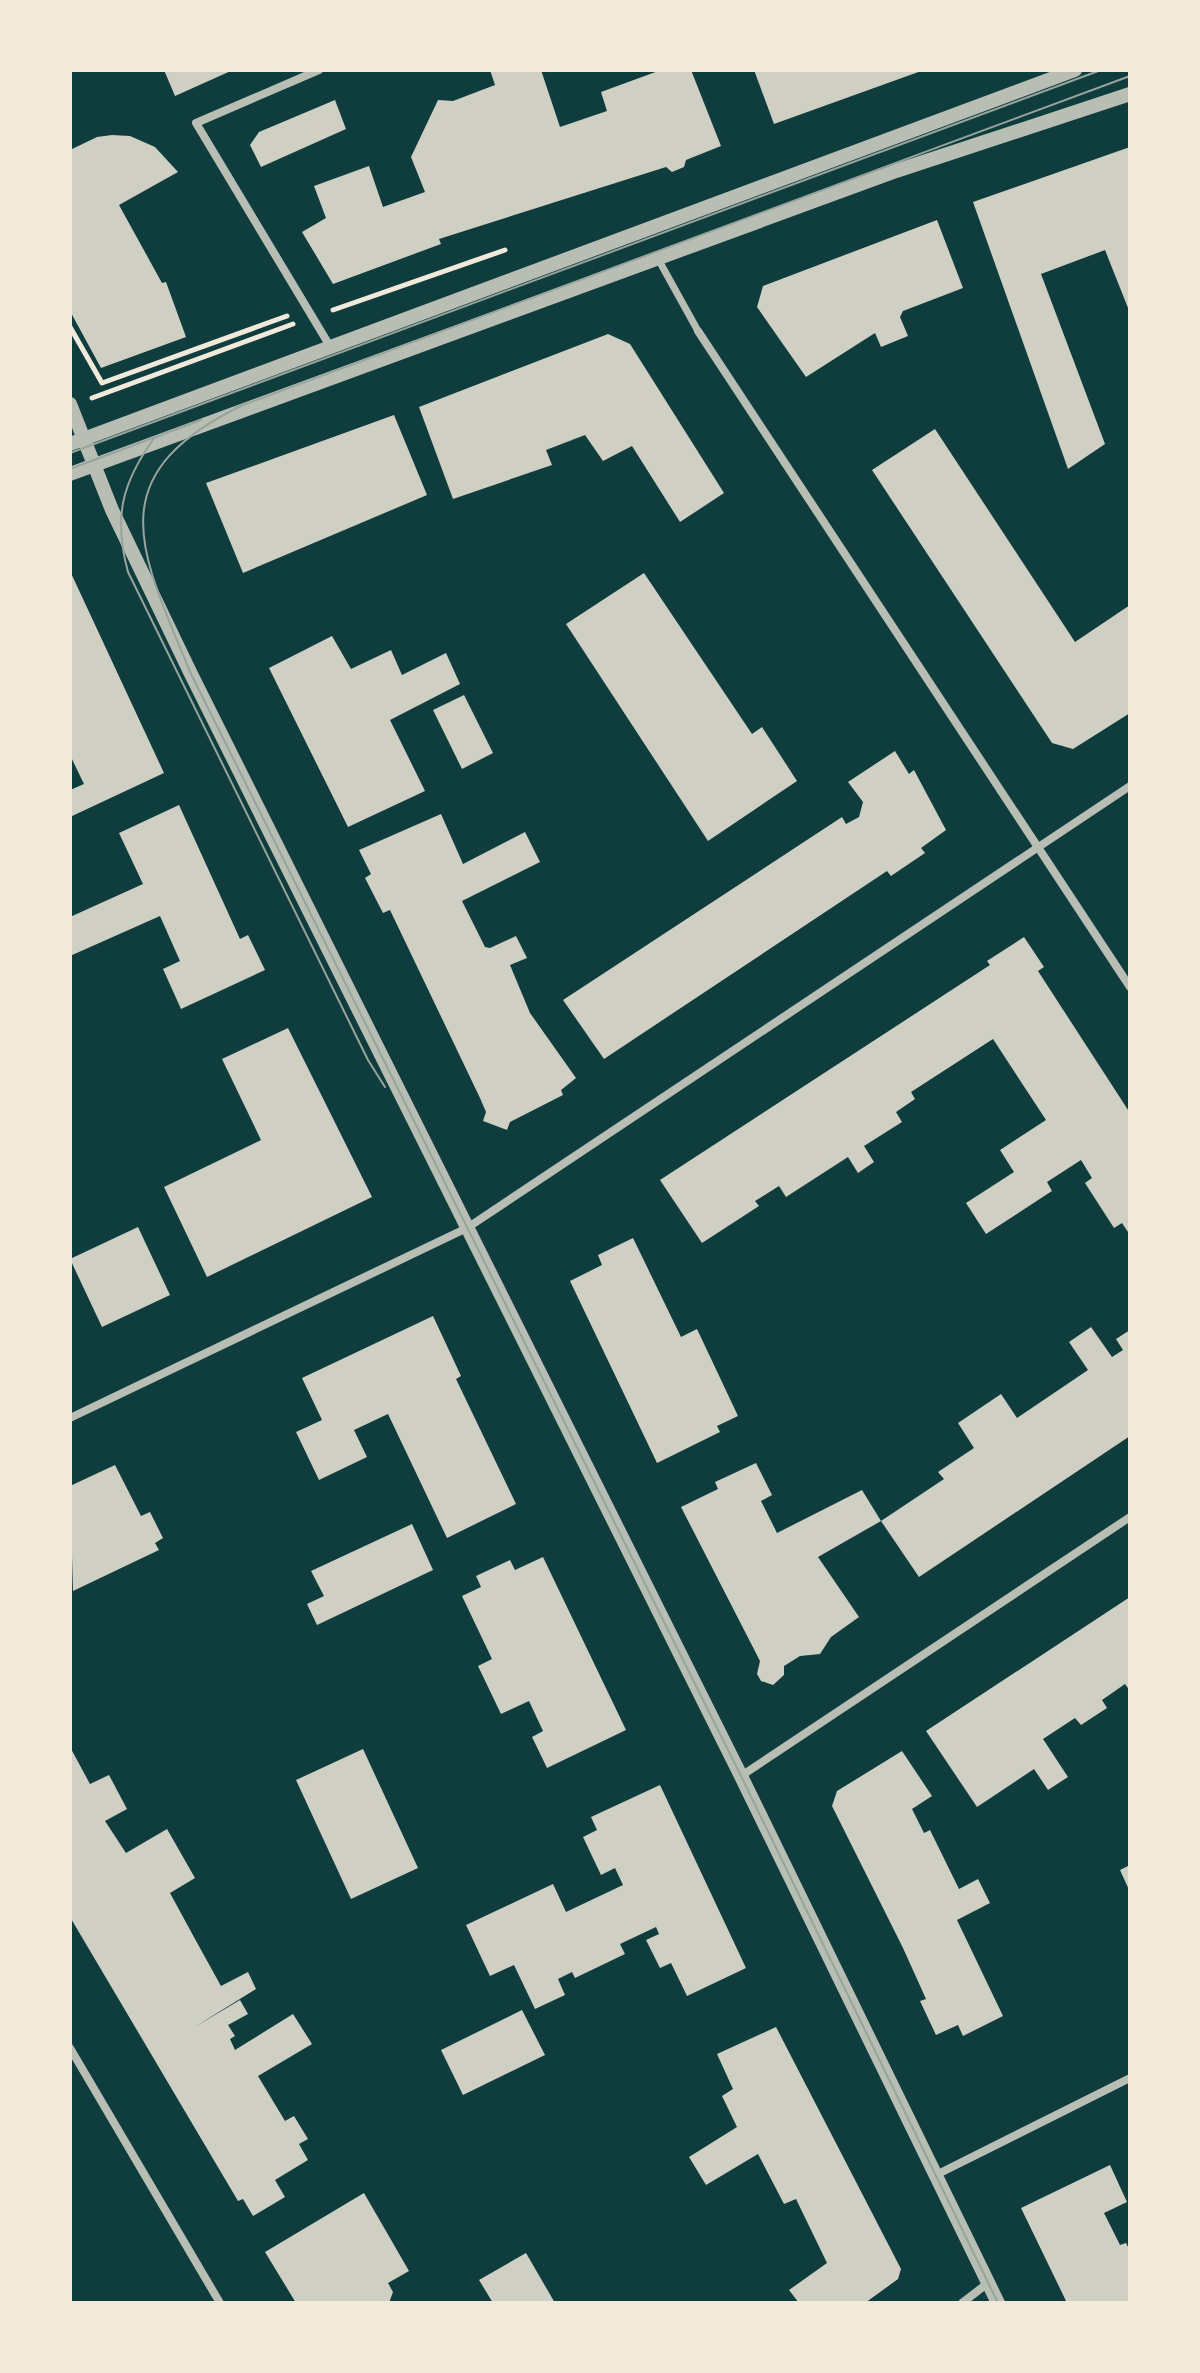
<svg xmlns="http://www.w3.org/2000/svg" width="1200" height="2373" viewBox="0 0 1200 2373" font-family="'PT Sans Narrow',sans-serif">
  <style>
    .building { fill: #cfcfc3 }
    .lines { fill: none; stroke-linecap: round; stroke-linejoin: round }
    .path { stroke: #f1e9da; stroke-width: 5 }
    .pedestrian { stroke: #b8beb3; stroke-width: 7 }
    .minor { stroke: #b8beb3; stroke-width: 8 }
    .tertiary { stroke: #b8beb3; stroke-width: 14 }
    .tram { stroke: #97a49c; stroke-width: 2 }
  </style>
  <rect width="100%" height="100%" fill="#0f3d3e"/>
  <g class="building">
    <path d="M164,70H233L175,96Z"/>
    <path d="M490,70H541L560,127L607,111L601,92L661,70H691L721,146L686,160L684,167L672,172L666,167L439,239L441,244L333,284L302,232L326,218L314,186L369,166L383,207L425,192L411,157L438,100L453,101L495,85Z"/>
    <path d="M754,70H924L774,124Z"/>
    <path d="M335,100L346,129L261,167L250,145L259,132Z"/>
    <path d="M112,135L130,136L155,147L178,172L119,205L162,283L166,282L186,337L101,368L70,311V150L97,137Z"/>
    <path d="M1130,147V313L1105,250L1041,274L1105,444L1068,469L973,202Z"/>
    <path d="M937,220L963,288L903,311L900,317L908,336L881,347L875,333L806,377L757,307L763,286Z"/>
    <path d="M608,334L630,344L724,493L680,522L632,446L603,461L585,435L546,450L552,465L453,499L419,407Z"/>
    <path d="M394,415L427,495L243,573L206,483Z"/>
    <path d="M935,429L1075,642L1130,605V713L1073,749L1052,743L872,470Z"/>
    <path d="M70,571L164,773L70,817V790L84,784L70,755Z"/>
    <path d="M644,573L752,734L762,727L797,781L708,841L566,624Z"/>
    <path d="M332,636L351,669L391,650L402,675L446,653L460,684L390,720L425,791L348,827L269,668Z"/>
    <path d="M464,695L493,753L462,769L433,710Z"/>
    <path d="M895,751L909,774L914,770L946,830L921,848L925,853L891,876L887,871L604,1059L563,1000L842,817L846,824L859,817L863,802L848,782Z"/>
    <path d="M179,805L240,939L248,935L265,970L181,1009L163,969L180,961L160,916L70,956V917L143,884L119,833Z"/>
    <path d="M441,814L463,864L525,832L540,862L462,901L485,947L490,948L516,936L527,958L510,965L530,1013L576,1078L561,1090L563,1095L510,1122L507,1130L483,1121L486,1112L480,1098L390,910L383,913L365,878L371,874L359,850Z"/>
    <path d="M1024,937L1044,967L1038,971L1130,1113V1235L1122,1223L1114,1228L1085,1183L1092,1178L1081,1160L1047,1182L1052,1191L986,1234L966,1203L1014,1172L1000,1150L1046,1120L993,1039L911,1092L915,1099L896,1112L902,1122L864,1146L874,1162L858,1173L848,1157L786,1197L779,1186L755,1201L759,1206L702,1243L660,1180L990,965L987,961Z"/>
    <path d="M288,1028L372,1197L207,1277L164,1187L261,1140L222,1059Z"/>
    <path d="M138,1227L170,1295L102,1327L70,1259Z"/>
    <path d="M633,1238L681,1337L697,1329L738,1416L717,1426L720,1432L657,1463L570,1281L602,1265L598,1255Z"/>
    <path d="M433,1316L461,1376L456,1379L516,1504L447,1538L388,1414L354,1430L367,1457L319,1480L296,1432L322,1420L302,1378Z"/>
    <path d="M1091,1327L1112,1357L1123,1350L1116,1339L1130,1330V1436L919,1577L881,1521L944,1479L938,1472L974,1448L958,1423L1001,1394L1017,1418L1088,1370L1069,1342Z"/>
    <path d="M756,1463L772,1495L761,1501L777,1533L862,1490L881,1521L818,1557L859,1617L831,1637L820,1654L800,1656L784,1666V1675L773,1685L761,1681L757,1674L760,1661L681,1507L718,1489L715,1482Z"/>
    <path d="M115,1465L141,1516L150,1512L163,1538L155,1543L159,1550L73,1591L70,1486Z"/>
    <path d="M412,1524L433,1570L317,1625L307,1604L324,1596L311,1571Z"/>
    <path d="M543,1557L626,1730L547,1768L532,1737L543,1731L529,1701L501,1714L478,1666L492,1659L462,1596L481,1587L476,1576L510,1560L515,1570Z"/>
    <path d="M1130,1597V1691L1125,1684L1102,1700L1107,1708L1081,1725L1075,1718L1043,1739L1068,1777L1048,1790L1034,1769L977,1807L926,1731Z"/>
    <path d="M70,1747L90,1784L109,1775L127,1809L105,1821L126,1853L167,1829L195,1878L170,1893L195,1939L221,1986L248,1972L256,1989L193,2028L240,2000L248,2014L228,2025L235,2036L230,2039L235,2050L293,2014L312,2044L258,2076L285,2121L294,2116L308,2139L299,2144L308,2160L275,2180L285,2197L253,2216L243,2199L238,2201L70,1917Z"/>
    <path d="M363,1749L418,1868L351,1899L296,1780Z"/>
    <path d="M902,1751L932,1796L912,1809L924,1833L930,1830L959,1889L978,1879L990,1903L957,1920L1003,2016L963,2036L958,2025L936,2035L920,2001L926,1999L903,1948L832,1806L837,1791Z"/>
    <path d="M660,1785L746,1968L687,1996L671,1963L660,1968L646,1940L659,1934L656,1927L620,1944L625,1954L575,1978L572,1972L558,1979L565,1995L535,2009L514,1965L490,1976L466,1925L553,1884L566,1912L623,1885L615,1868L601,1875L583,1837L597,1830L591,1817Z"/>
    <path d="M1130,1865V1892L1120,1870Z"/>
    <path d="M522,2010L545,2055L463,2095L441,2050Z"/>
    <path d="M776,2027L901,2269L898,2279L865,2303H799L789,2290L827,2263L796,2199L784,2204L758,2154L706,2185L689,2157L737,2127L722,2096L733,2089L717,2054Z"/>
    <path d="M1110,2165L1127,2202L1104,2213L1120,2245L1126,2243L1130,2251V2303H1067L1021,2208Z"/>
    <path d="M364,2193L409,2271L388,2283L393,2292L389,2303H296L265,2252Z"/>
    <path d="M526,2253L555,2303H493L479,2280Z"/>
  </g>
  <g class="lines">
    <g class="path">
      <path d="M333,310L505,250"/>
      <path d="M70,327L102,383L287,316"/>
      <path d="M92,398L293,324"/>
    </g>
    <path class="pedestrian" d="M657,257L698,331"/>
    <g class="minor">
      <path d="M319,70L196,123L331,348"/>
      <path d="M698,331L1130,987"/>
      <path d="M70,1418L467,1228L1130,786"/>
      <path d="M741,1776L1130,1517"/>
      <path d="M70,2048L220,2303"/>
      <path d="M936,2175L1130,2078"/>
      <path d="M962,2303L988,2283"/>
    </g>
    <g class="tertiary">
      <path d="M70,404L112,510L191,674L741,1776L998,2303"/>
      <path d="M70,444L1075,70"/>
      <path d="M70,474L896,171L1130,94"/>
    </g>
    <g class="tram">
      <path d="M243,405C96,476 141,552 191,674L741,1776L998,2303"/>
      <path d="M235,408L1130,76"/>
      <path d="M155,437C122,482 113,517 128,572L368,1060L385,1087"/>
      <path d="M70,453L1101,70"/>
      <path d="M70,469L201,420"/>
    </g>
  </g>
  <rect width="1200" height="2373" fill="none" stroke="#f1e9da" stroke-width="144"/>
</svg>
